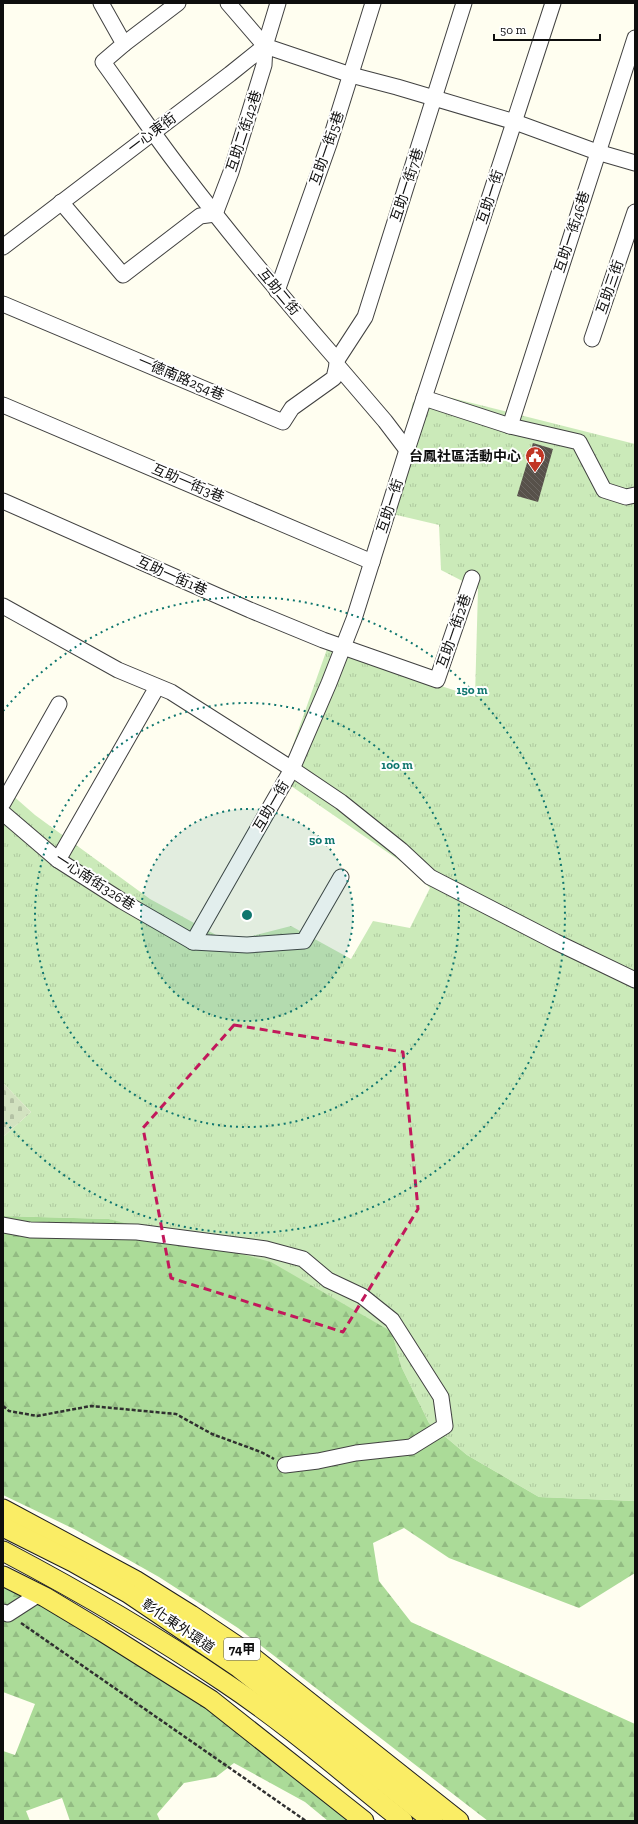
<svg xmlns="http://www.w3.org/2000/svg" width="638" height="1824" viewBox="0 0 638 1824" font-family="'Zilla Slab','Noto Sans TC',serif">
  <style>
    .grass { fill: url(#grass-tufts) }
    .forest { fill: url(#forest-firs) }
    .cemetery { fill: url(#cemetery-stones) }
    .building { fill: url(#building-back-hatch) }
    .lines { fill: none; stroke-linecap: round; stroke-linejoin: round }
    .minor-casing { stroke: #414141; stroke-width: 17 }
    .major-casing { stroke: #1f1f1f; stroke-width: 21 }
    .path { stroke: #303030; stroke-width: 2.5; stroke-dasharray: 4 2; stroke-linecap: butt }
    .minor { stroke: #fff; stroke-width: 15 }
    .major { stroke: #faed65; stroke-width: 19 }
    .marked { fill: none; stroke: #c2185b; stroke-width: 3; stroke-dasharray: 8 5; stroke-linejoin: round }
    .ring { fill: none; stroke: #0f766e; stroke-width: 2; stroke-dasharray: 2 4 }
    .labels { text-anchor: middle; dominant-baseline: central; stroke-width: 4; stroke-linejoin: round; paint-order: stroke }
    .shield { fill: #fff; stroke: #565656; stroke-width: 1 }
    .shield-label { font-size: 13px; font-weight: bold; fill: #0e0e0e }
    .street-label { font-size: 14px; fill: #0e0e0e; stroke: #fff }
    .poi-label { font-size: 14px; font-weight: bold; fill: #0e0e0e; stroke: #fff; text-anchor: end }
    .centre { fill: #0f766e; stroke: #fff; stroke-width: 2 }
    .ring-label { font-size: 12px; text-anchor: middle; font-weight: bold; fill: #0f766e; stroke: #fff; stroke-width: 4; stroke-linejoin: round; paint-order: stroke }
  </style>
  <defs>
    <pattern id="grass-tufts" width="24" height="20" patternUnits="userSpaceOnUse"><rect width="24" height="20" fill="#cbeab9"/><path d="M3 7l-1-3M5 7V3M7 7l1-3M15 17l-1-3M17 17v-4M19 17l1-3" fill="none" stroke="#adc89e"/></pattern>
    <pattern id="forest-firs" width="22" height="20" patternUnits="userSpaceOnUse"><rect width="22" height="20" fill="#abdb98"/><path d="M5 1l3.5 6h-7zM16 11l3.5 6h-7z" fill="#92bb82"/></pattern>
    <pattern id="cemetery-stones" width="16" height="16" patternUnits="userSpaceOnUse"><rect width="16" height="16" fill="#d2e2c0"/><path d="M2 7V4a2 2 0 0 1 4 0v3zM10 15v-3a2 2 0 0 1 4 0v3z" fill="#b3c1a4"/></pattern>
    <pattern id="building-back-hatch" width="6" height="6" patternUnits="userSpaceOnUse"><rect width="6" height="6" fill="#57514a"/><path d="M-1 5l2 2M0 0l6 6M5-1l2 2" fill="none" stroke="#6a6560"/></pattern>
  </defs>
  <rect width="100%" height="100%" fill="#fffef0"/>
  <path class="grass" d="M440,395L635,444V1501L539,1497L467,1455L429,1423L401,1366L392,1332L109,1219L3,1216V1137L31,1112L3,1083V787L35,815L150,899L229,942L291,926L351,959L373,921L410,928L430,888L403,863L281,779L327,649L475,697L478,589L441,570L439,525L384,512L413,402Z"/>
  <g class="forest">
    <path d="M3,1216L109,1219L271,1262L392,1332L401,1366L429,1423L467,1455L539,1497L635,1501V1573L579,1608L449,1558L404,1528L373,1543L379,1581L411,1622L635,1724V1821H488L238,1628L159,1577L74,1529L3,1495Z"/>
    <path d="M3,1575L157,1665L359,1821H328L305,1802L234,1763L216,1777L184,1783L157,1814L160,1821H70L62,1798L26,1811L30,1821H3V1751L15,1755L35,1704L3,1692Z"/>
  </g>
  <path class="cemetery" d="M3,1083L31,1112L3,1137Z"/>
  <path class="building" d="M533,443L553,449L538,502L517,496Z"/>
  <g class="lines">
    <defs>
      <g id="minor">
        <path d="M101,3L124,44L103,62C129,98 154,135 181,170C231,236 283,298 337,360V365L385,421L407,450"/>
        <path d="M228,3L265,46L351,75L397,87L515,122L597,152L635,163"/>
        <path d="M124,44L178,3"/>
        <path d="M61,202L123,275L200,216L215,214L231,172L264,65L265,46"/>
        <path d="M3,247L230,74L265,46L278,3"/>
        <path d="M277,291L329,144L373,3"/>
        <path d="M3,304L283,422L292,408L334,378L337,365"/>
        <path d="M592,339L635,212"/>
        <path d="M337,360L365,317L464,3"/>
        <path d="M424,398L510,426L579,442L604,490L626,497L635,495"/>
        <path d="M3,405L372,562"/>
        <path d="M510,426L635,38"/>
        <path d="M3,501L250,610L323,640L437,680L472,578"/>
        <path d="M3,606L118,670L171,692L292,769L341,802L401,850L430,877L556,942L635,980"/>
        <path d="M3,803L59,704"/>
        <path d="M3,813L58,860L122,901L193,942L247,945L304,941L341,877"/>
        <path d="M58,860L157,687"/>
        <path d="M193,942L292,769L329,683L354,619L407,450L553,3"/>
        <path d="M3,1225L30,1230L137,1232L266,1249L303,1259L328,1280L362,1296L392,1320L441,1397L445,1426L411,1447L356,1453L318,1461L285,1465"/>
        <path d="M3,1612L8,1614L39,1594"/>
      </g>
      <g id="major">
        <path d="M3,1509L135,1580L191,1615L246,1652L459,1821"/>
        <path d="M3,1527L73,1562L128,1593L239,1668L433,1821"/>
        <path d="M3,1551C79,1591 153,1634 224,1682C287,1724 344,1774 403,1821"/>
        <path d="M3,1576L45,1597L100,1630L211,1700L364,1821"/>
      </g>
    </defs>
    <use href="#minor" class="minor-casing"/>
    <use href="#major" class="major-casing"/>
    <g class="path">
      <path d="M3,1406L9,1411L37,1416L91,1406L176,1414L212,1434L261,1452L274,1459"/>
      <path d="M21,1623L306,1821"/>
    </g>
    <use href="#minor" class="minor"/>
    <use href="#major" class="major"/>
  </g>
  <path class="marked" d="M234,1025L403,1052L418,1209L343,1332L171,1278L143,1128Z"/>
  <circle cx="247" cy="915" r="106" fill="#0f766e" fill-opacity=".12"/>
  <g class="ring">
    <circle cx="247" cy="915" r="106"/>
    <circle cx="247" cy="915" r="212"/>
    <path d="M3 711A318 318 0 1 1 3 1119"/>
  </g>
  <defs>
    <symbol id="civic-pin" viewBox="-11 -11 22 30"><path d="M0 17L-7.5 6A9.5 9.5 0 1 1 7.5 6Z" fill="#c13524" stroke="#fff"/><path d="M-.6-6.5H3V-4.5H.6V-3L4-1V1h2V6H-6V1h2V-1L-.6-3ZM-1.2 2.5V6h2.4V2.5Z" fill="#fff"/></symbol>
  </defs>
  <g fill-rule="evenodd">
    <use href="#civic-pin" x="524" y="445" width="22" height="30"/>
  </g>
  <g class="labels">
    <rect class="shield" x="224" y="1638" width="36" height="22" rx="3"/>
    <g class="shield-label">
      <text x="242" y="1649">74甲</text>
    </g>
    <g class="street-label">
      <text transform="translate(244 131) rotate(-72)">互助二街42巷</text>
      <text transform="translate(152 133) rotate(-37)">一心東街</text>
      <text transform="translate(327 148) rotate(-71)">互助一街5巷</text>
      <text transform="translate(407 185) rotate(-72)">互助一街7巷</text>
      <text transform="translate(490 197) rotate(-72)">互助一街</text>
      <text transform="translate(572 232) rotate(-72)">互助一街46巷</text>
      <text transform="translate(610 287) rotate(-71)">互助三街</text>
      <text transform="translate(279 292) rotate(50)">互助二街</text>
      <text transform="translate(181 378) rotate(23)">一德南路254巷</text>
      <text transform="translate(188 483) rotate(23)">互助一街3巷</text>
      <text transform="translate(390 506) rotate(-72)">互助一街</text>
      <text transform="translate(172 576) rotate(24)">互助一街1巷</text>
      <text transform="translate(454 631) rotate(-71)">互助一街2巷</text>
      <text transform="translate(271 806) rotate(-60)">互助一街</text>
      <text transform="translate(95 882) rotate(33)">一心南街326巷</text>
      <text transform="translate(178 1626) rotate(34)">彰化東外環道</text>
    </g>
    <g class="poi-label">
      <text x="521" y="456">台鳳社區活動中心</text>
    </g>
  </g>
  <circle cx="247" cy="915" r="6" class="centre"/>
  <g class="ring-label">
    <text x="472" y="694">150 m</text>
    <text x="397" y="769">100 m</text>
    <text x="322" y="844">50 m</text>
  </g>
  <rect width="638" height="1824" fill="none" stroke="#0e0e0e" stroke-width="8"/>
  <path d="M494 34v6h106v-6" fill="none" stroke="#0e0e0e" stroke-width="2"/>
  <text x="500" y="34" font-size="12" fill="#0e0e0e" stroke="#ffffff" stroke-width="3" paint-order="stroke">50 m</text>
</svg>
